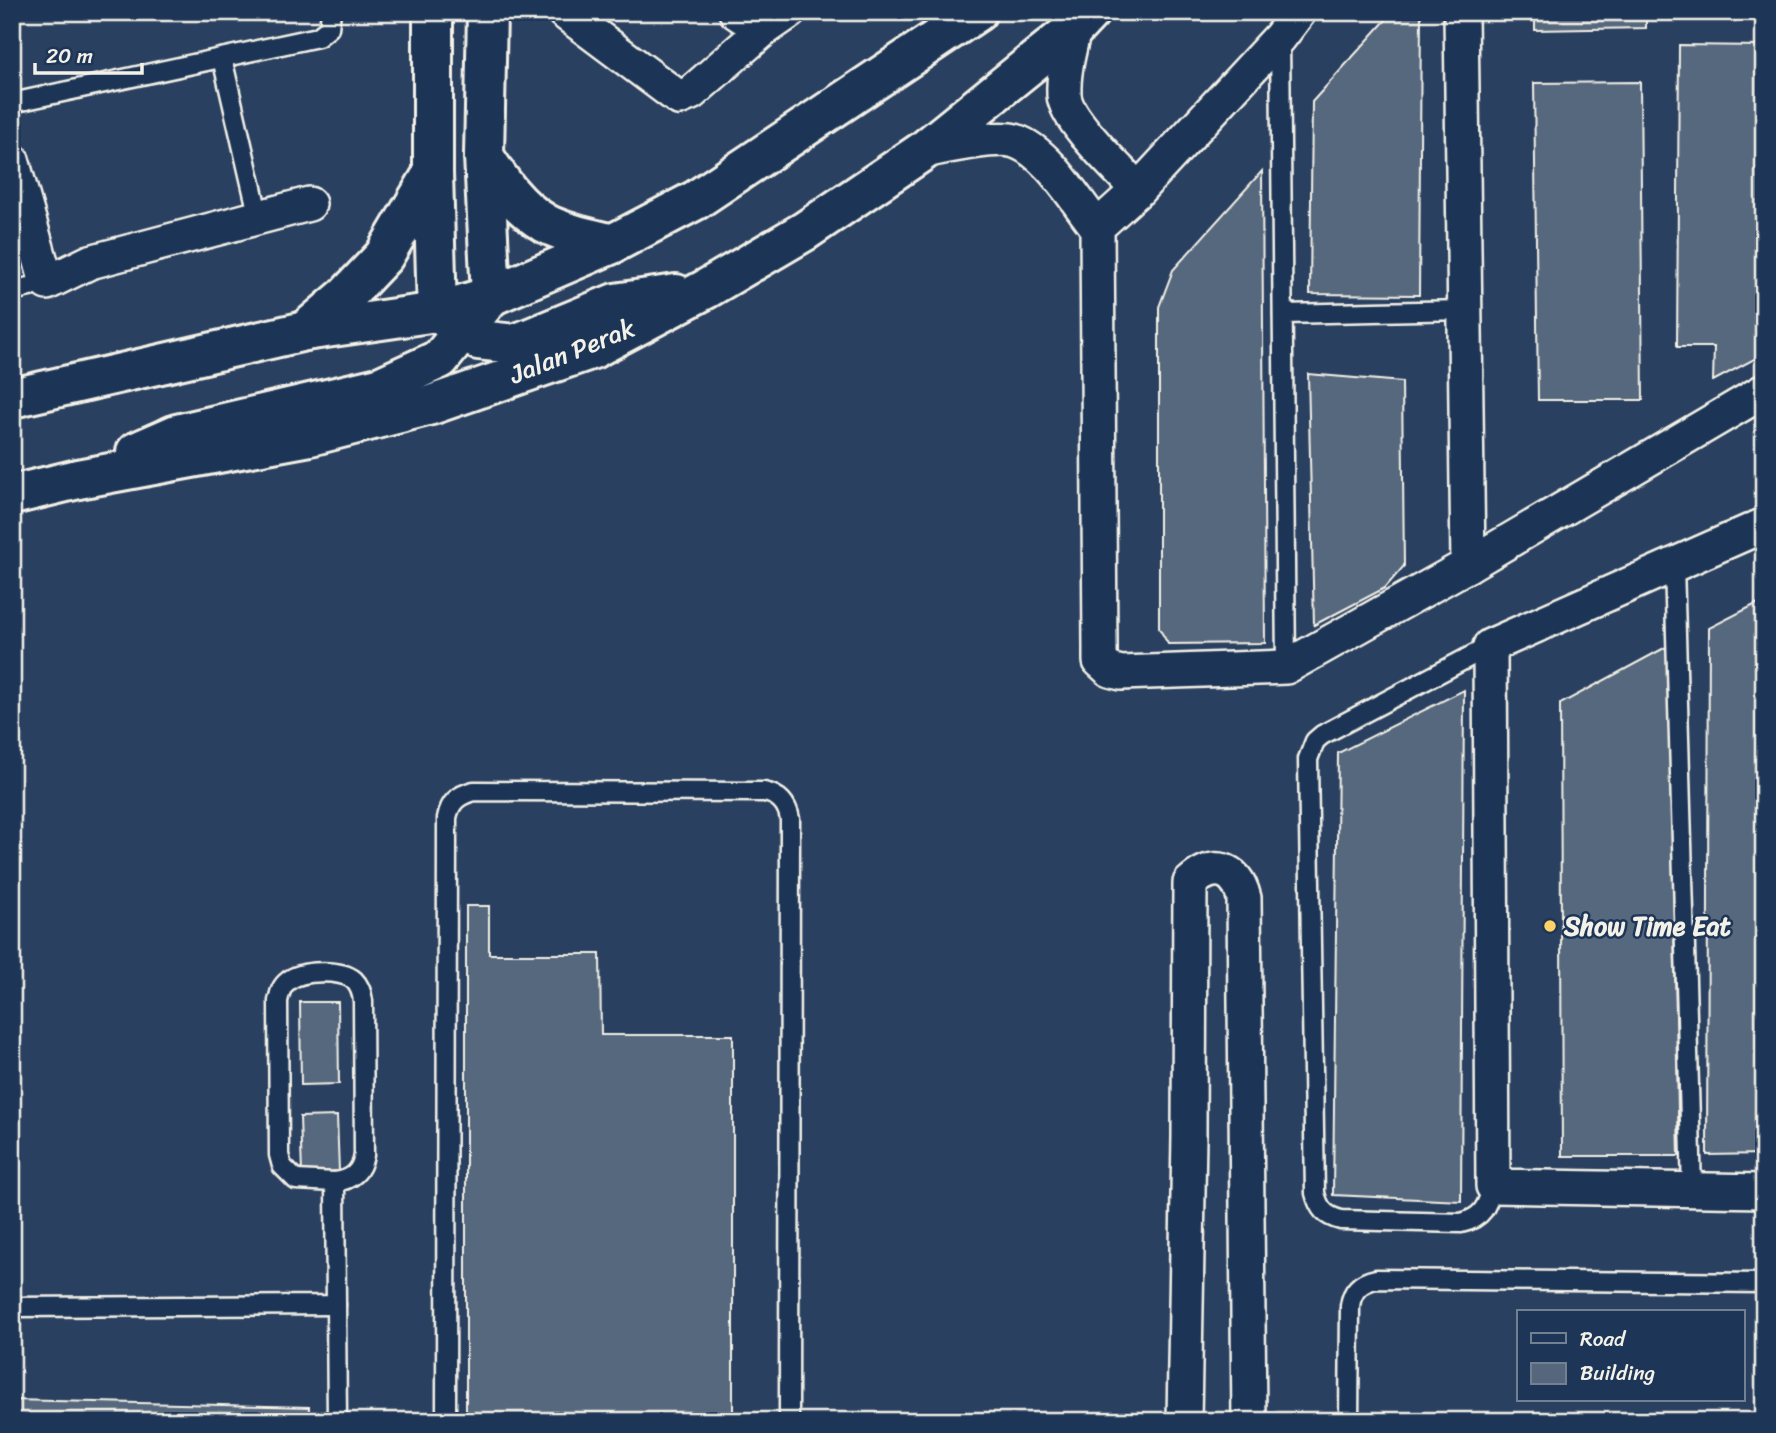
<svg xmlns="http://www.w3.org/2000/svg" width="1776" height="1433" viewBox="0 0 1776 1433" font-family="Sriracha,sans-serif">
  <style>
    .building { fill: #56677d; stroke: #f4f1e8; stroke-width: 2 }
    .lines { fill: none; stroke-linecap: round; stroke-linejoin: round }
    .service-casing { stroke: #f4f1e8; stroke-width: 23 }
    .minor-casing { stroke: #f4f1e8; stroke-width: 38 }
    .tertiary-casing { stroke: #f4f1e8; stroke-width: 44 }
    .secondary-casing { stroke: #f4f1e8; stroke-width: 44 }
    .service { stroke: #1d3557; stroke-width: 18 }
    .minor { stroke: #1d3557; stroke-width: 33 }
    .tertiary { stroke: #1d3557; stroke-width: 38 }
    .secondary { stroke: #1d3557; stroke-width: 38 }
    .poi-dot { fill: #ffd166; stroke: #1d3557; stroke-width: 2.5 }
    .labels { text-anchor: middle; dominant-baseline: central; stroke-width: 5; stroke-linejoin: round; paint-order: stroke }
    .street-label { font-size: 26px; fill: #f4f1e8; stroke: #1d3557 }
    .poi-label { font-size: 26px; font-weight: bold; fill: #f4f1e8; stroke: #1d3557; text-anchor: start }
  </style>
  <rect width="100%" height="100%" fill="#2a4060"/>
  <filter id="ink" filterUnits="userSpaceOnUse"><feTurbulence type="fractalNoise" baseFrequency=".0143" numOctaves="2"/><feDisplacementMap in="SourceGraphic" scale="14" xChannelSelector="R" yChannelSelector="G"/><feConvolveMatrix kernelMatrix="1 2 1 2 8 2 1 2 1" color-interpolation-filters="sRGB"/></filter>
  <g filter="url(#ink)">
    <g class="building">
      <path d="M1393,12H1421L1419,295L1310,294L1312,102Z"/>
      <path d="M1535,12H1646V28L1535,30Z"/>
      <path d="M1679,45L1764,46V354L1713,381L1714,347H1677Z"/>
      <path d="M1640,82L1643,400H1538L1534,83Z"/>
      <path d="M1262,171L1265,643L1168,644L1159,628V307L1173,270Z"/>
      <path d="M1308,374L1402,382L1404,566L1385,588L1314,625Z"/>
      <path d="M1764,600V1154L1707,1155L1709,628Z"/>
      <path d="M1668,646L1679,1156H1562L1560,704Z"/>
      <path d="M1464,690L1461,1201L1333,1195L1338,753Z"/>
      <path d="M466,906H489V954H600L601,1035H733V1421H466Z"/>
      <path d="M300,1002H338L339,1084L301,1085Z"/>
      <path d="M337,1116L339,1171L302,1173L300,1117Z"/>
      <path d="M12,1400L309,1407V1421H12Z"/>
    </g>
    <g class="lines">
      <defs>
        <g id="service">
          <path d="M1280,37L1286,667"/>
          <path d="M222,58L259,218"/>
          <path d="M12,103L318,37L329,28L331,12"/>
          <path d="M12,291L47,283"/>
          <path d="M1283,314L1464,310"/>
          <path d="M1674,565L1692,1190"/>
          <path d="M1490,646L1322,735L1315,741L1308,759L1315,1193C1319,1209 1325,1216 1341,1220L1461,1223C1483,1218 1487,1206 1493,1186"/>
          <path d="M336,1305L337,1421"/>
          <path d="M12,1307L336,1305L335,1182C352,1180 361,1172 364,1155L363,1001C362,993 360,986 354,980C341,969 301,970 288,981C281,986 280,993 278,1001L279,1155L282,1166L296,1180L335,1182"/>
          <path d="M446,1421L447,818C450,802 458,795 474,791L764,792C779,795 787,803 790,819L789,1421"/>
          <path d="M1349,1421L1350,1306C1352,1290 1361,1282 1376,1279L1764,1283"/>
        </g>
        <g id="minor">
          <path d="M564,12L679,98L691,93L763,30L789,12"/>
          <path d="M736,12L763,30"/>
          <path d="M1299,12L1280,37L1138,190L1097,227L1100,647V661L1110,670L1121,673L1286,667L1468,565L1764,391"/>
          <path d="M1461,12L1468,565"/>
          <path d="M1074,29C1069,51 1063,72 1064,95C1066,121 1119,169 1138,190"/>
          <path d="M923,151C945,147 995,135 1015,141C1048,152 1075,200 1097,227"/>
          <path d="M12,160L47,283L90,262L309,204"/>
          <path d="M1764,525L1490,646L1493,1186L1764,1191"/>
          <path d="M1184,1421L1189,1136L1190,883C1214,861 1236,867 1244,898L1249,1421"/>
        </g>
        <g id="tertiary">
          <path d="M433,12V173L437,312"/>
          <path d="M487,12L484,156L491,296"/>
        </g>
        <g id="secondary">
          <path d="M484,156C500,181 518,208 545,223C565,234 591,238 612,244"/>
          <path d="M444,317L478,340L515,344L615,303L676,294"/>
          <path d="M305,331L346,296L384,256L433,173"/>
          <path d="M12,398L305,331L437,312L491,296L612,244L696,200L977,12"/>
          <path d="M136,452L177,434L379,387L440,359L491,296"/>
          <path d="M12,495L78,479L310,436L431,405L593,349L706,289L805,231L923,151L1074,29L1090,12"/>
        </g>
      </defs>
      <use href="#service" class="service-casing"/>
      <use href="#minor" class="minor-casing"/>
      <use href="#tertiary" class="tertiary-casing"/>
      <use href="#secondary" class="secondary-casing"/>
      <use href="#service" class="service"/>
      <use href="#minor" class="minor"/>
      <use href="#tertiary" class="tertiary"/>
      <use href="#secondary" class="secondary"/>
    </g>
  </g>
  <circle class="poi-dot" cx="1550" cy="926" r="7"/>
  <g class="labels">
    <g class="street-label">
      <text transform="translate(572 351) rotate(-22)">Jalan Perak</text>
    </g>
    <g class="poi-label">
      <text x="1564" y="926">Show Time Eat</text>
    </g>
  </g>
  <rect width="1776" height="1433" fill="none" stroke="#1d3557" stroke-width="42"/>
  <rect x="21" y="21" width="1734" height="1391" fill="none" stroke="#f4f1e8" stroke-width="2.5" filter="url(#ink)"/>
  <rect x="1517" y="1310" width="228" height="91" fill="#1d3557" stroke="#738091" stroke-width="2"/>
  <rect x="1531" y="1333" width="35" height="10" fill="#1d3557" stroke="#738091" stroke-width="2"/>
  <text x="1580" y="1346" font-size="21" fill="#f4f1e8">Road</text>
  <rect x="1531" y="1363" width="35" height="21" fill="#56677d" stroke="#738091" stroke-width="2"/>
  <text x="1580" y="1380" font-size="21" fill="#f4f1e8">Building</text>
  <path d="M35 63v10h107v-10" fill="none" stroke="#f4f1e8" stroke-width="3.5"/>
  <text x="46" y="63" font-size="21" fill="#f4f1e8" stroke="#1d3557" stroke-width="5" paint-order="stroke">20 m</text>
</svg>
